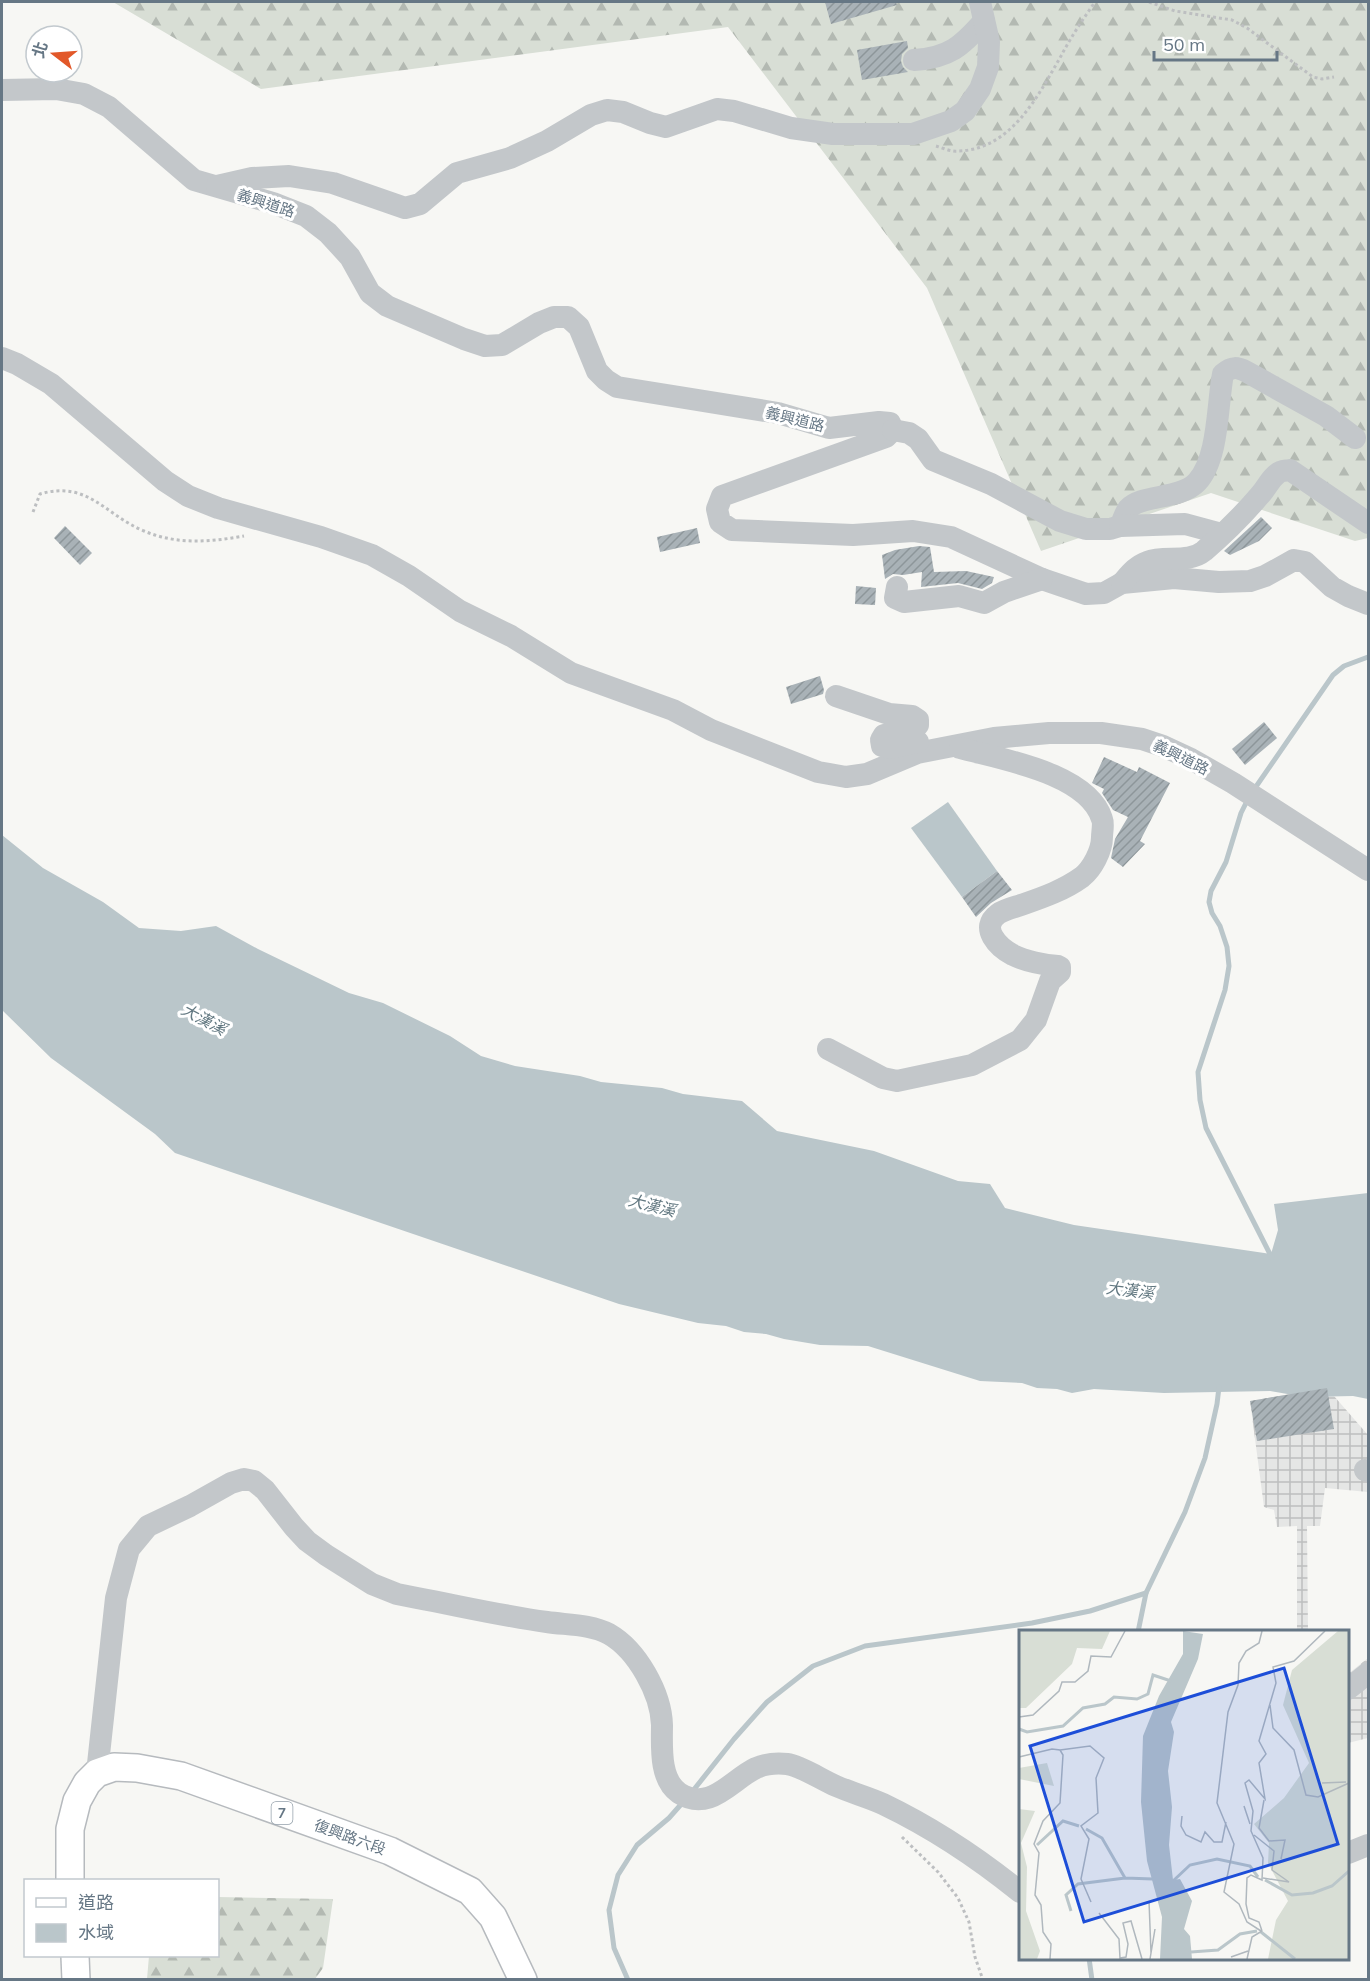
<svg xmlns="http://www.w3.org/2000/svg" width="1370" height="1981" viewBox="0 0 1370 1981" font-family="Mulish,'Noto Sans TC',sans-serif">
  <style>
    .industrial { fill: url(#industrial-grid) }
    .forest { fill: url(#forest-firs) }
    .water { fill: #bac6ca }
    .lines { fill: none; stroke-linecap: round; stroke-linejoin: round }
    .stream { stroke: #bac6ca; stroke-width: 5 }
    .building { fill: url(#building-hatch) }
    .major-casing { stroke: #b6babe; stroke-width: 30 }
    .path { stroke: #bdbfc1; stroke-width: 3; stroke-dasharray: 3 3; stroke-linecap: butt }
    .minor { stroke: #c3c7ca; stroke-width: 22 }
    .major { stroke: #fff; stroke-width: 27 }
    .labels { text-anchor: middle; dominant-baseline: central; stroke-width: 6; stroke-linejoin: round; paint-order: stroke }
    .shield { fill: #fff; stroke: #94a0aa; stroke-width: 1.5 }
    .shield-label { font-size: 14px; font-weight: bold; fill: #667785 }
    .street-label { font-size: 15px; fill: #667785; stroke: #fff }
    .water-label { font-size: 16px; font-style: italic; fill: #627881; stroke: #fff }
    .inset-river { fill: none; stroke: #bac6ca; stroke-width: 3 }
    .inset-road { fill: none; stroke: #b0b8be; stroke-width: 1.5 }
    .view { fill: #1d4ed8; fill-opacity: 0.15; stroke: #1d4ed8; stroke-width: 3 }
    .inset-edge { fill: none; stroke: #667785; stroke-width: 3 }
  </style>
  <defs>
    <pattern id="industrial-grid" width="8" height="8" patternUnits="userSpaceOnUse" patternTransform="scale(1.5)"><rect width="8" height="8" fill="#e5e6e5"/><path d="M0 4h8M4 0v8" fill="none" stroke="#bdbfbf"/></pattern>
    <pattern id="forest-firs" width="22" height="20" patternUnits="userSpaceOnUse" patternTransform="scale(1.5)"><rect width="22" height="20" fill="#d8ded5"/><path d="M5 1l3.5 6h-7zM16 11l3.5 6h-7z" fill="#b3b9b2"/></pattern>
    <pattern id="building-hatch" width="6" height="6" patternUnits="userSpaceOnUse" patternTransform="scale(1.5)"><rect width="6" height="6" fill="#a9b2b7"/><path d="M-1 1l2-2M0 6l6-6M5 7l2-2" fill="none" stroke="#8d969a"/></pattern>
  </defs>
  <rect width="100%" height="100%" fill="#f7f7f4"/>
  <g class="industrial">
    <path d="M1327,1388L1368,1435V1492L1325,1488L1320,1526H1307L1308,1631H1297V1526L1277,1527L1274,1510L1264,1507L1250,1401Z"/>
    <path d="M1368,1658V1738L1348,1743V1674Z"/>
  </g>
  <g class="forest">
    <path d="M113,2H1368V538L1355,541L1211,493L1041,551L927,288L728,27L261,89Z"/>
    <path d="M218,1897L333,1899L323,1968L315,1979H147L149,1956H218Z"/>
  </g>
  <g class="water">
    <path d="M948,802L997,871L962,897L911,828Z"/>
    <path d="M2,835L43,868L103,902L139,928L181,931L216,926L258,949L349,993L383,1003L450,1036L481,1056L515,1066L580,1076L601,1082L662,1088L683,1094L742,1101L777,1131L874,1151L958,1181L990,1184L1005,1208L1074,1225L1271,1254L1278,1230L1274,1204L1368,1193V1399L1353,1396L1305,1397L1270,1391L1164,1393L1094,1389L1072,1393L1057,1389L1037,1388L1022,1383L980,1381L868,1346L820,1345L784,1339L766,1334L744,1332L726,1326L698,1323L619,1304L175,1153L155,1134L51,1058L2,1010Z"/>
  </g>
  <g class="lines">
    <g class="stream">
      <path d="M1253,791L1333,675L1344,666L1368,657"/>
      <path d="M1248,799L1241,813L1226,862L1211,891L1209,902L1212,913L1220,926L1227,947L1229,966L1225,990L1198,1072L1200,1100L1206,1128L1272,1258"/>
      <path d="M1138,1632L1146,1593L1185,1512L1205,1458L1217,1404L1219,1387"/>
      <path d="M692,1792L734,1739L767,1702L813,1666L865,1646L1032,1623L1090,1611L1146,1593"/>
      <path d="M1089,1958L1092,1980"/>
      <path d="M628,1980L614,1948L609,1910L618,1875L637,1845L669,1818L684,1801"/>
    </g>
  </g>
  <g class="building">
    <path d="M825,2H896L897,5L831,24Z"/>
    <path d="M907,41L908,48L902,54L901,61L903,67L908,72L862,80L857,50Z"/>
    <path d="M1261,517L1272,528L1259,541L1230,555L1224,551Z"/>
    <path d="M65,526L92,553L80,565L54,538Z"/>
    <path d="M697,528L700,543L660,552L657,537Z"/>
    <path d="M919,546L930,547L934,572L966,571L994,577L992,583L982,589L958,583L921,587L922,572L903,575L893,574L885,579L882,555L895,550Z"/>
    <path d="M856,586L876,588L875,605L855,604Z"/>
    <path d="M820,676L824,690L823,694L791,704L786,687Z"/>
    <path d="M1264,722L1277,738L1245,765L1232,749Z"/>
    <path d="M1104,757L1137,772L1139,767L1170,783L1140,841L1145,844L1123,867L1111,858L1115,839L1128,817L1113,810L1102,793L1104,789L1092,783Z"/>
    <path d="M997,871L1012,890L991,903L976,917L962,897Z"/>
    <path d="M1327,1388L1334,1429L1257,1441L1250,1401Z"/>
  </g>
  <g class="lines">
    <defs>
      <g id="major">
        <path d="M70,1880V1829L77,1801L87,1783L97,1773L114,1767L137,1768L181,1776L390,1851L470,1891L493,1917L523,1980"/>
        <path d="M75,1956L76,1980"/>
      </g>
    </defs>
    <use href="#major" class="major-casing"/>
    <g class="path">
      <path d="M1149,2L1175,11L1232,20L1247,28L1313,77L1322,79L1334,77"/>
      <path d="M936,146C943,148 951,152 958,151C1011,150 1038,96 1061,56C1071,37 1083,19 1095,2"/>
      <path d="M33,512L40,494C88,480 105,515 144,531C177,545 210,542 244,536"/>
      <path d="M902,1837L938,1872L958,1898L969,1922L975,1957L983,1980"/>
    </g>
    <g class="minor">
      <path d="M914,60C949,58 962,46 984,21"/>
      <path d="M2,90L56,89L84,94L109,107L194,180L273,203L306,216L328,233L350,257L370,293L387,306L464,339L485,346L502,345L539,323L554,317H568L579,327L597,371L606,380L617,387L778,413L829,428L879,422L890,423L893,430L886,437L722,496L717,509L720,522L732,530L853,535L913,531L951,537L1042,579L1086,594L1104,593L1122,583L1174,578L1219,582L1250,581L1265,576L1294,560L1305,562L1332,587L1348,596L1368,604"/>
      <path d="M217,186L252,178L289,176L333,183L405,208L420,204L457,173L510,158L547,141L591,115L607,110L623,112L650,123L666,127L717,109L734,111L791,128L833,134H913L951,121L965,111L980,89L988,67L989,42L980,2"/>
      <path d="M2,358L17,364L51,384L165,481L188,496L218,508L321,537L372,555L409,576L460,611L511,636L571,673L673,710L711,730L818,772L846,777L867,774L917,753L994,738L1049,733H1101L1142,739L1163,746L1191,759L1233,783L1368,870"/>
      <path d="M893,430L909,433L918,439L933,460L991,484L1060,521L1086,529H1110L1120,526C1123,521 1125,513 1128,509C1141,494 1180,500 1197,482C1219,458 1217,405 1223,374C1232,366 1237,367 1247,372L1326,416L1355,438"/>
      <path d="M1120,526L1185,524L1222,534"/>
      <path d="M1122,583C1130,574 1136,566 1147,562C1165,555 1188,564 1204,551C1224,534 1243,515 1260,495C1266,489 1270,479 1277,474C1281,470 1285,471 1290,470L1368,523"/>
      <path d="M897,587L895,598L904,602L959,596L984,603L1004,592L1042,579"/>
      <path d="M836,696L889,714L912,716L918,720V725L914,729L884,735L881,740L882,746L889,748L918,742"/>
      <path d="M828,1049L883,1078L897,1081L972,1065L1020,1040L1036,1020L1050,981L1060,972V967L1058,966C1044,965 1025,961 1013,955C998,947 979,928 998,914C1005,909 1016,907 1024,904C1044,897 1064,890 1082,877C1092,869 1102,851 1102,837C1102,832 1104,824 1102,819C1088,773 1000,759 960,748"/>
      <path d="M1365,1470L1368,1471"/>
      <path d="M1348,1689L1368,1673"/>
      <path d="M97,1773L116,1598L129,1549L148,1526L190,1506L231,1483L244,1479L254,1481L265,1490L294,1527L307,1541L326,1555L372,1584L397,1594L417,1598C460,1606 503,1616 547,1622C567,1625 590,1624 609,1634C637,1650 661,1693 662,1725C662,1746 659,1779 679,1793C710,1813 731,1780 756,1768C765,1764 777,1763 787,1764C801,1766 822,1780 836,1786C852,1793 868,1797 883,1804C933,1828 978,1858 1020,1892"/>
      <path d="M1348,1853L1368,1845"/>
    </g>
    <use href="#major" class="major"/>
  </g>
  <g class="labels">
    <rect class="shield" x="271.5" y="1802" width="21" height="22" rx="4.5"/>
    <g class="shield-label">
      <text x="282" y="1813">7</text>
    </g>
    <g class="street-label">
      <text transform="translate(266 203) rotate(18)">義興道路</text>
      <text transform="translate(795 419) rotate(14)">義興道路</text>
      <text transform="translate(1181 757) rotate(26)">義興道路</text>
      <text transform="translate(350 1837) rotate(20)">復興路六段</text>
    </g>
    <g class="water-label">
      <text transform="translate(204 1019) rotate(28)">大漢溪</text>
      <text transform="translate(652 1205) rotate(14)">大漢溪</text>
      <text transform="translate(1130 1290) rotate(7)">大漢溪</text>
    </g>
  </g>
  <g transform="translate(1019 1630)">
    <rect width="330" height="330" fill="#f7f7f4"/>
    <path d="M0,1H91L83,19L58,18L53,34L7,78H0ZM319,1H330V329H249L257,290L269,271L249,233L250,213L235,194L265,168L290,133L264,75L273,40ZM28,133L35,156L0,149V138ZM0,179L16,181L2,213L8,237L7,281L21,321L18,329H0Z" fill="#d8ded5"/>
    <path d="M164,1L184,4L179,29L152,92L155,102L149,141L153,177L150,215L154,250L161,249L173,271L165,299L171,306L173,329H141L143,287L128,231L122,172L124,106L140,66L164,24Z" fill="#bac6ca"/>
    <path class="inset-river" d="M0,99L8,102L44,96L64,78L86,74L95,67L118,69L129,64L134,45L152,51M67,199L83,208L106,248M18,215L44,191L60,196M246,250L273,265L294,263L313,256L330,241M154,251L171,235L198,229L231,236L239,247M52,281L47,265L59,254L106,248L134,249M242,302L276,329M172,322L199,320L221,304L238,301"/>
    <path class="inset-road" d="M251,75L254,98L275,120L287,165L299,167L330,153M0,87L14,85L40,61L43,52H56L69,41L72,26L92,27L106,1M41,120L71,116L85,128L77,148L79,183L62,196L70,209L62,249L72,272M0,127L33,119L41,120L44,125L41,173L24,191L15,214L20,223L16,265L22,275L24,302L32,314L31,329M303,153L327,152M245,170L240,198L250,211L266,210L262,229M225,176L231,194M163,186L162,196L167,205L182,212L186,202L195,212H203L207,192M235,205L255,221L253,240L270,252L244,248M130,271L132,323M80,283L100,309L101,328L107,327L109,314L104,293L112,291L123,329M242,301L228,292L220,274L205,262L215,214L198,173L209,82L219,55L220,33L227,21L240,13L243,1M243,301L240,292L230,288L227,274L228,248L232,245L243,250L244,228L232,201L234,181L226,153L230,150L246,169L240,133L247,124L240,111L257,53L254,37L275,31L306,1M212,327L229,321M131,329L136,299M228,329L233,307L243,301"/>
    <path class="view" d="M265,38L319,214L65,292L11,116Z"/>
    <rect width="330" height="330" class="inset-edge"/>
  </g>
  <rect width="1370" height="1981" fill="none" stroke="#667785" stroke-width="6"/>
  <rect x="24" y="1879" width="195" height="78" fill="#ffffff" stroke="#c2c9ce" stroke-width="1.5"/>
  <rect x="36" y="1898" width="30" height="9" fill="#ffffff" stroke="#c2c9ce" stroke-width="1.5"/>
  <text x="78" y="1909" font-size="18" fill="#667785">道路</text>
  <rect x="36" y="1924" width="30" height="18" fill="#bac6ca" stroke="#c2c9ce" stroke-width="1.5"/>
  <text x="78" y="1939" font-size="18" fill="#667785">水域</text>
  <g transform="translate(54 54) rotate(287)"><circle r="28" fill="#ffffff" stroke="#c2c9ce" stroke-width="1.5"/>
  <path d="M0-4.5L10 22L0 15L-10 22Z" fill="#e25829"/>
  <text y="-9" font-size="16" font-weight="bold" text-anchor="middle" fill="#667785">北</text>
  </g>
  <path d="M1154 51v9h123v-9" fill="none" stroke="#667785" stroke-width="3"/>
  <text x="1163" y="51" font-size="18" fill="#667785" stroke="#ffffff" stroke-width="4.5" paint-order="stroke">50 m</text>
</svg>
